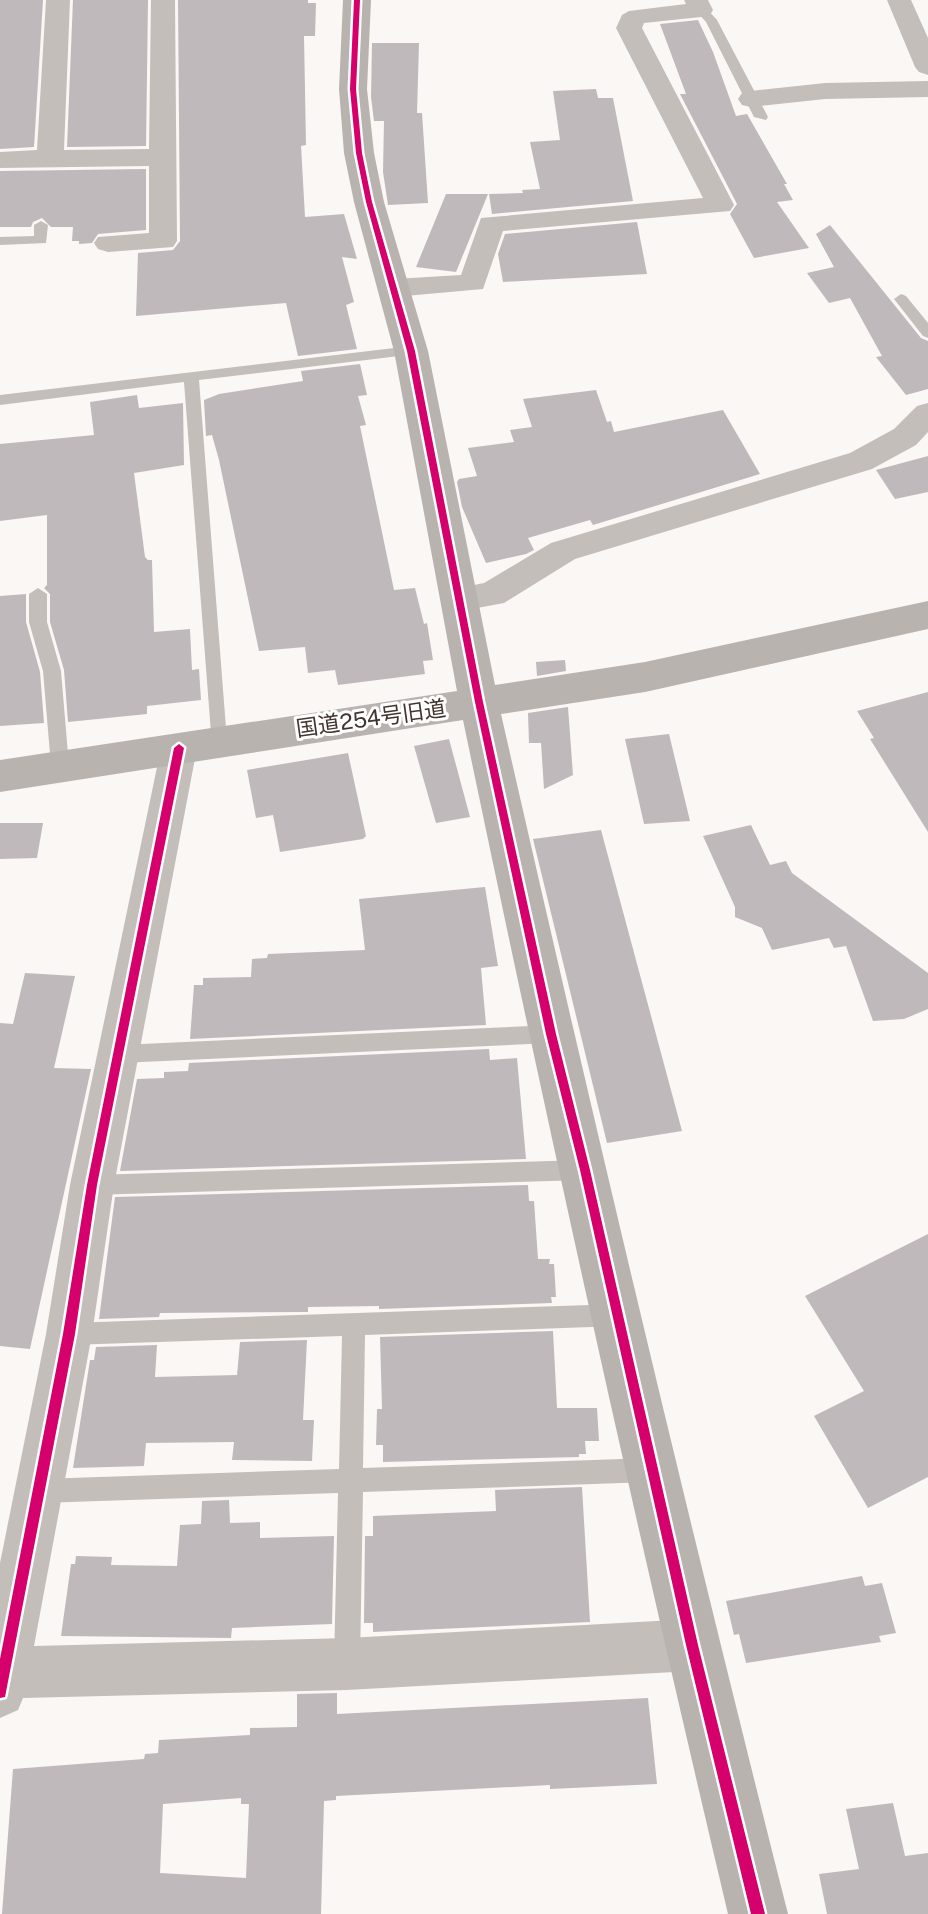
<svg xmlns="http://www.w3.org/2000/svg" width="928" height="1914" viewBox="0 0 928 1914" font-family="'Public Sans','Noto Sans JP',sans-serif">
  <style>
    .building { fill: #c0b9bc; fill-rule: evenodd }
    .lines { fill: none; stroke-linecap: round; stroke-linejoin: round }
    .lane { fill: #c3beba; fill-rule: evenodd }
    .street { fill: #c3beba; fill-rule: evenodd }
    .secondary { fill: #b8b3af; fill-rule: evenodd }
    .cycleway-casing { stroke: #fff; stroke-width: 5 }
    .cycleway { fill: #d6006c; fill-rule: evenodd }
    .labels { text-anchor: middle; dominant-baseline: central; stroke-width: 6; stroke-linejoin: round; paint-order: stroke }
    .street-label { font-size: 22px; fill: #43352f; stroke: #fff }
  </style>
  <rect width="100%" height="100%" fill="#faf7f5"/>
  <g class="building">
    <path d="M0,0H43L34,147L0,149Z"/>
    <path d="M73,0H148L146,146L67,147Z"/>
    <path d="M178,0H308V3H316L315,36H304L306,145L301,146L305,217L344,214L357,259L342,257L354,302L346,305L357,349L298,356L286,303L136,316L138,253L173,250L180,241Z"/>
    <path d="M698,20L713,52L736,116L747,114L787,184H784L793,200L777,202L809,248L754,258L730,214L737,204L680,94H686L660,24Z"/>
    <path d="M372,43H419L417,113H422L428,203L388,205L383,172L384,121H374L371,97Z"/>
    <path d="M596,89L598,98H613L633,201L492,214L489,194L523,193L522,190L540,189L530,142L560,140L553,91Z"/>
    <path d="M146,169V230L98,234L92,243L79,244V241H72L73,227H51L42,218L33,222L31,227H0V171Z"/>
    <path d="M446,194H488L456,272L416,267Z"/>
    <path d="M637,222L647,274L503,282L498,254L505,234Z"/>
    <path d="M830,225L921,338L928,341V389L906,395L876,357L882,356L850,298L829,303L807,273L834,267L816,234Z"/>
    <path d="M360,364L367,395L358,396L366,425L360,426L394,590L415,588L424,624L427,623L433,660L423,661L425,674L338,685L335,670L308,673L305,647L259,651L219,460L212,435L206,436L204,400L219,394L303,381L301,371Z"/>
    <path d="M596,390L607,422L611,421L614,432L723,410L760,474L593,525L590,520L528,538L534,550L526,554L486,563L462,507L457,482L459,479L477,476L468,448L514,442L510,430L532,427L523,399Z"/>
    <path d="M137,395L139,408L183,403L184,465L134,473L145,557L148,560H152L154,632L190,629L192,670L199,669L201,700L147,706V714L68,722L64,670L50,622V594L44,588L47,585V515L0,521V444L94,435L90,402Z"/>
    <path d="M928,456V492L895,499L876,470Z"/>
    <path d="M26,594V622L40,672L44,723L0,726V596Z"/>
    <path d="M565,660L566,671L537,676L536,662Z"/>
    <path d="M928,692V832L870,739L874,738L857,711Z"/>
    <path d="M568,707L573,775L544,789L541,743H529L528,713Z"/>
    <path d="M669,734L690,821L644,824L625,739Z"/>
    <path d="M449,739L470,817L436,823L414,746Z"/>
    <path d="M348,753L366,836L363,839L280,852L273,815L256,818L247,770Z"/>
    <path d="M0,823H43L37,858L0,859Z"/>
    <path d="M751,825L770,865L786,861L792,873L928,973V1009L904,1019L873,1021L846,946L834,948L829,938L772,950L762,928L735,917V907L703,836Z"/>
    <path d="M601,830L682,1131L607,1143L533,839Z"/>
    <path d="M485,887L498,966L481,968L486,1025L190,1039L194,985H203V978L251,977L252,959L267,958L268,954L365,950L359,899Z"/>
    <path d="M25,973L75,976L54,1068L91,1069L30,1349L0,1346V1023L13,1024Z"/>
    <path d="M489,1049L490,1060L517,1058L526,1159L120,1171L137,1079L164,1078V1072L188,1071L189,1063Z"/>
    <path d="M528,1185L529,1201H534L538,1259H550L549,1264H554L556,1297H551L552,1303L379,1309V1306L308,1307V1312L160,1313L159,1317L99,1319L115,1197Z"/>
    <path d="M928,1234V1477L868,1508L814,1416L864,1391L805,1296Z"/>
    <path d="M553,1331L557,1408H597L599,1441H585L586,1454H579V1457L383,1462V1445H376L377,1409H382L380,1337Z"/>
    <path d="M307,1340L303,1420H314L312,1461L232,1460L234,1442L146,1443L144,1466L73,1468L90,1360H94L96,1347L157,1345L155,1377L237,1375L240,1342Z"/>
    <path d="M582,1487L590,1622L373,1632V1623H364L365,1536H373V1516L496,1511L495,1490Z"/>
    <path d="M229,1500L230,1523L260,1522V1538L334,1536L332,1624L232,1628L231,1638L61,1636L71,1564H75L76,1556L112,1557L111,1565L177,1566L180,1525L201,1524L202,1501Z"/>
    <path d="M862,1576L865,1586L882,1583L896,1633L879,1636L881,1642L746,1663L739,1634L734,1635L726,1601Z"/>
    <path d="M337,1693V1714L648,1698L657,1784L550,1789V1785L336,1796V1800L324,1801L321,1914H2L13,1769L144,1759L145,1754L158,1753L159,1740L250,1735V1728L297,1727V1694ZM241,1798V1804H249L246,1878L160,1873L163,1804Z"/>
    <path d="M893,1803L905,1856L928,1853V1914H827L819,1874L859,1869L846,1809Z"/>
  </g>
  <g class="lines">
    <g class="lane">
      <path d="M697,7H705L717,20L768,117L766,120L754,117L706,22L695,10Z"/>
      <path d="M41,221L48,225L46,243L0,245V237L34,236V225Z"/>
      <path d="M901,294L906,296L928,323V338L923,336L894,299Z"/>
      <path d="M411,346L416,348V354L199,380L227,741L218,748L212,746L184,382L0,405V395Z"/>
      <path d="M38,588L47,594V622L61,671L69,766L60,773L51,766L43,671L29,622V594Z"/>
      <path d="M551,1025L558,1028L561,1034L558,1040L551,1043L120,1063L113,1060L110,1054L113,1048L120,1045Z"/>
      <path d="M585,1160L593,1163L596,1170L593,1177L585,1180L92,1195L84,1192L81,1185L84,1178L92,1175Z"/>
      <path d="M619,1304L627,1307L630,1315L627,1323L619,1326L365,1335L363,1468L650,1458L659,1461L662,1470L659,1479L650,1482L363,1492L360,1662L356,1671L347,1675L338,1671L334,1662L338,1493L40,1503L31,1500L28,1491L31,1482L40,1479L339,1469L342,1336L69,1345L61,1342L57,1334L61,1326L69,1323Z"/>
    </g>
    <g class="street">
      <path d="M46,0H70L64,150L149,149L151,0H175L177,241L173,247L108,252L98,249L94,243L98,237L149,233V166L0,168V152L37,150Z"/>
      <path d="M684,0H708L713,10L710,15L701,17L644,23L642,28L734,205L730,211L503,231L483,289L394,297L384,294L379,288L384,282L394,279L461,275L481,218L703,198L616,28L622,15L629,11L686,4Z"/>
      <path d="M887,0H911L928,38V75L919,72L915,67Z"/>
      <path d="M928,81V97L825,99L751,107L742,105L738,99L742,93L751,91L825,83Z"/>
      <path d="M928,403V432L916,445L872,469L575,559L504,603L461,611L449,608L444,599L449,590L484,583L551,543L850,453L894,429L917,406Z"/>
      <path d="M179,734L192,738L197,748L114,1185L92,1334L34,1646L347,1638L692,1619L710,1627L718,1645L710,1663L692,1671L347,1690L23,1698L18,1710L0,1718V1563L46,1334L70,1185L161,748L166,738Z"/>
    </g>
    <path class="secondary" d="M343,0H371L367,89L374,153L384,202L428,351L495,685L645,662L928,601V629L645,692L501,714C592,1115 687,1515 788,1914H728C634,1517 546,1119 463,720L0,792V760L457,691L394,351L354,202L344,153L339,89Z"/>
    <defs>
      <g id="cycleway">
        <path d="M354,0H360L356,89L362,153L372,202L415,351L483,702L556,1034L590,1170L698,1645L765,1914H751L686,1645L580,1170L546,1034L475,702L407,351L366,202L356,153L350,89Z"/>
        <path d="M179,744L184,748L97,1185L75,1334L6,1692L5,1697L0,1698V1659L63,1334L87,1185L174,748Z"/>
      </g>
    </defs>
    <use href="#cycleway" class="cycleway-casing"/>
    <use href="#cycleway" class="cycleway"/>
  </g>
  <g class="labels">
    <g class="street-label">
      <text transform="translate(371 718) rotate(-8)">国道254号旧道</text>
    </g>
  </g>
</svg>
